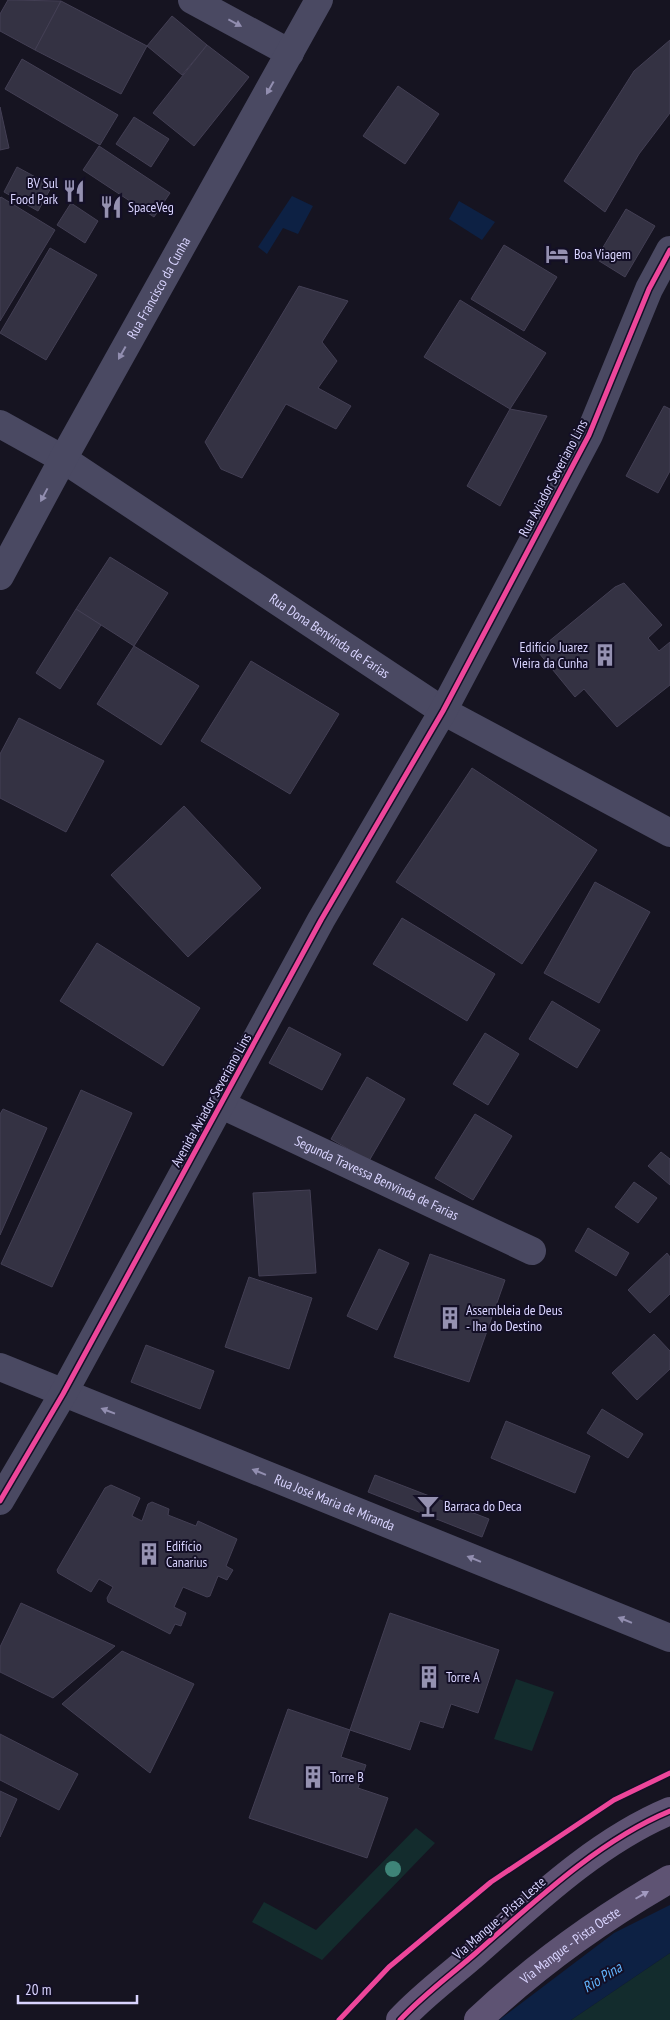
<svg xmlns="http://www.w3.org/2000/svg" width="670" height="2020" viewBox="0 0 670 2020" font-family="'PT Sans Narrow',sans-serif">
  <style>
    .green { fill: #132c2d }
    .water { fill: #0d2144 }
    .building { fill: #343243; stroke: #433f54 }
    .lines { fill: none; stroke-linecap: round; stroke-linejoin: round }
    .minor { stroke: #4a4962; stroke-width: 28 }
    .primary { stroke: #5e5373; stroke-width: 28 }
    .cycleway-casing { stroke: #130f26; stroke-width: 8 }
    .cycleway { stroke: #ed469a; stroke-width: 5 }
    .tree { fill: #3e8478 }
    .oneway { fill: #928eb0 }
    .oneway2 { fill: #a29ac0 }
    .labels { text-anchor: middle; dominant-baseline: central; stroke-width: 4; stroke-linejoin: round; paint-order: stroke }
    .poi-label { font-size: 14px; fill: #d9d4ff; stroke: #130f26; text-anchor: start }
    .street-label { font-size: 14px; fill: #d9d4ff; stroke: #130f26 }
    .water-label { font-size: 15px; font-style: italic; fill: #62b6ff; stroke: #130f26 }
  </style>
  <rect width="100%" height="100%" fill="#161421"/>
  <g class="green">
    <path d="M516,1679L554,1692L532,1751L494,1739Z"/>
    <path d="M416,1828L435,1843L322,1960L252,1922L264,1902L316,1930Z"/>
    <path d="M670,1953V2020H571Z"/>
  </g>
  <g class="water">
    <path d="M292,196L313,206L298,234L283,228L267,254L258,247Z"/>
    <path d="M459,201L495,222L482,240L449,219Z"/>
    <path d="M670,1905V1953L571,2020H499L614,1933Z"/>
  </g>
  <g class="building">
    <path d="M8,0L61,1L35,50L0,31V14Z"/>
    <path d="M61,1L147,46L121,94L35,50Z"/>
    <path d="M172,16L207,45L182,75L147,46Z"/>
    <path d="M670,40V113L639,154L605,212L564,181L634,71Z"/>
    <path d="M207,45L249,77L194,146L153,113Z"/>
    <path d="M22,59L118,115L100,145L5,89Z"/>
    <path d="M398,86L439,114L405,164L363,136Z"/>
    <path d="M0,107L9,148L0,150Z"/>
    <path d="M134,117L169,139L151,167L116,144Z"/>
    <path d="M99,146L170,193L154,217L83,170Z"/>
    <path d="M17,167L52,186L38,211L4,192Z"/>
    <path d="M1,197L55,230L0,321V198Z"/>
    <path d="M71,203L98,221L85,243L57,225Z"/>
    <path d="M626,209L655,226L625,277L596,259Z"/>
    <path d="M504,245L557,277L524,331L471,299Z"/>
    <path d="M50,248L97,275L46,360L0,333Z"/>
    <path d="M299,286L348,301L322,342L337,361L318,388L351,406L336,429L286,404L242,478L221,469L205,442Z"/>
    <path d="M460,300L546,353L510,409L424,357Z"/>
    <path d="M664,406L670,409V471L658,493L626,476Z"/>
    <path d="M510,409L547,416L500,506L467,486Z"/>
    <path d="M110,557L168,593L134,646L76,609Z"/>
    <path d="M624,583L662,625L648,638L659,651L670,642V685L617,727L584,689L575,697L539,653L542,647L615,587Z"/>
    <path d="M76,609L101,625L60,689L36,673Z"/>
    <path d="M134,646L199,686L161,745L97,704Z"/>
    <path d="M251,661L339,714L290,794L201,741Z"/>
    <path d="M19,718L104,761L66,832L0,798V754Z"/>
    <path d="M472,768L597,850L522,964L396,882Z"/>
    <path d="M184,806L261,888L188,957L111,875Z"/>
    <path d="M595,882L650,912L599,1003L544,973Z"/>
    <path d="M402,918L495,974L467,1021L373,964Z"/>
    <path d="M97,943L200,1008L163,1066L60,1001Z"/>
    <path d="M552,1001L600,1030L577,1068L529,1039Z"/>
    <path d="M289,1027L341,1054L322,1090L269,1063Z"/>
    <path d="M485,1033L519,1054L488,1105L453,1084Z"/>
    <path d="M367,1077L405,1099L369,1161L331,1139Z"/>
    <path d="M81,1090L132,1113L52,1287L1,1264Z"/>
    <path d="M3,1109L47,1128L0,1235V1114Z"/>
    <path d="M475,1114L512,1136L473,1200L435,1178Z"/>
    <path d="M661,1152L670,1159V1185L648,1166Z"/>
    <path d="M634,1182L657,1198L638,1223L615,1207Z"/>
    <path d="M310,1190L316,1273L259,1276L253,1193Z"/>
    <path d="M588,1228L629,1253L616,1276L575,1251Z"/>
    <path d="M379,1249L409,1263L377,1330L347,1316Z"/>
    <path d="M667,1253L670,1257V1294L650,1313L628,1290Z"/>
    <path d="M430,1254L505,1280L469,1382L394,1357Z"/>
    <path d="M249,1277L312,1298L289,1369L225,1347Z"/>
    <path d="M654,1334L670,1351V1369L637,1400L612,1373Z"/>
    <path d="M146,1345L214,1371L200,1409L131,1382Z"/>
    <path d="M602,1409L643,1434L628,1458L587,1433Z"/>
    <path d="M506,1421L590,1456L575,1493L491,1458Z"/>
    <path d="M375,1475L489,1519L482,1537L368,1492Z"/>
    <path d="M111,1485L140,1498L132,1516L142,1521L148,1504L152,1502L169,1509L168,1515L196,1526L198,1521L237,1539L226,1566L233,1570L227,1580L218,1576L210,1596L207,1597L183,1587L174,1607L186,1613L181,1626L175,1624L170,1634L108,1602L107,1598L113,1587L99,1579L91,1592L58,1573L57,1570L105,1488Z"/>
    <path d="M21,1603L115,1646L53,1698L0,1672V1647Z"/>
    <path d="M390,1613L499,1650L478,1713L451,1704L443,1728L420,1721L410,1750L350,1730Z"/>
    <path d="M122,1651L194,1684L150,1773L62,1704Z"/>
    <path d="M288,1709L350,1730L341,1757L366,1765L358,1788L388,1798L367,1858L249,1818Z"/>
    <path d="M0,1734L78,1774L59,1810L0,1780Z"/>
    <path d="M0,1791L17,1799L0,1837Z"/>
  </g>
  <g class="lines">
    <g class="minor">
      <path d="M192,0L290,53"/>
      <path id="s1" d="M0,424L63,459L443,711L670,833"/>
      <path id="s2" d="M0,576L63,459L319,0"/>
      <path id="s3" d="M222,1105L532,1251"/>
      <path id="s4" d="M0,1367L670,1638"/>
      <path d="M0,1501L63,1394L321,920L443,711L589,435L649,289L670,250"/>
    </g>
    <g class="primary">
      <path d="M400,2020C423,1995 452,1974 477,1952C535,1901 598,1841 670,1811"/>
      <path id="s5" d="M478,2020C535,1966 602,1918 670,1879"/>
    </g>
    <defs>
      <g id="cycleway">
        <path d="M0,1501L63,1394L321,920L443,711L589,435L649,289L670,250"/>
        <path d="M339,2020L389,1967L491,1882L614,1800L670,1773"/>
        <path d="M400,2020C423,1995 452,1974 477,1952C535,1901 598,1841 670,1811"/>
      </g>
    </defs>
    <use href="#cycleway" class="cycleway-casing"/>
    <use href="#cycleway" class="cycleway"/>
  </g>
  <circle class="tree" cx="393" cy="1869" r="8"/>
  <defs><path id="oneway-solid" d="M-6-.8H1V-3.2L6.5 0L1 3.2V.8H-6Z" transform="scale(1.25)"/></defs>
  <g class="oneway">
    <use href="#oneway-solid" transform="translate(235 23) rotate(28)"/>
    <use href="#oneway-solid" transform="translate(270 88) rotate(119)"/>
    <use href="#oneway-solid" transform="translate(122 353) rotate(119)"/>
    <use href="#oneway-solid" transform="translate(44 495) rotate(118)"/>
    <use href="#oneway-solid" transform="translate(108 1411) rotate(-159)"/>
    <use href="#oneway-solid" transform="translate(259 1472) rotate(-158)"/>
    <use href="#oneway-solid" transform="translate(474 1559) rotate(-158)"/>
    <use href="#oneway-solid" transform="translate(625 1620) rotate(-158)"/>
  </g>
  <use class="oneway2" href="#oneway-solid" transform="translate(642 1895) rotate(-30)"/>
  <defs>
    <symbol id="restaurant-bare" viewBox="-9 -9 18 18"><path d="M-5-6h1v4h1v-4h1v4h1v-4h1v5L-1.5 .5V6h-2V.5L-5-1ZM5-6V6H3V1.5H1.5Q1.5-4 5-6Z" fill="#9591b1" stroke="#130f26" stroke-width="2.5" paint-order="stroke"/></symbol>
    <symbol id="hotel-bare" viewBox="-9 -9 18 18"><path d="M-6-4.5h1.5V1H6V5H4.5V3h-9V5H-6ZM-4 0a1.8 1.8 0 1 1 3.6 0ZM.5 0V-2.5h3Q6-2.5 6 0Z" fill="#9591b1" stroke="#130f26" stroke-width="2.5" paint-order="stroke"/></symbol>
    <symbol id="building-bare" viewBox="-9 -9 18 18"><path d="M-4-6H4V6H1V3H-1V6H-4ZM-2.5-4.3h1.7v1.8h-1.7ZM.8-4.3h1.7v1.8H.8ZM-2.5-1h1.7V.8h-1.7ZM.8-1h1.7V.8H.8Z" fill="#9591b1" stroke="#130f26" stroke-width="2.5" paint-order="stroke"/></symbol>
    <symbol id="bar-bare" viewBox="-9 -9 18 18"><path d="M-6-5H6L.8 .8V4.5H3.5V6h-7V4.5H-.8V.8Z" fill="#9591b1" stroke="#130f26" stroke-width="2.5" paint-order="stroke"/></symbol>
  </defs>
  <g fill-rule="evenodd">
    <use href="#restaurant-bare" x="58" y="175" width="32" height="32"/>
    <use href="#restaurant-bare" x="95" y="191" width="32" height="32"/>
    <use href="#hotel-bare" x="541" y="238" width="32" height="32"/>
    <use href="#building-bare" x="589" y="639" width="32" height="32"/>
    <use href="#building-bare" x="434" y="1302" width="32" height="32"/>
    <use href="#bar-bare" x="412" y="1490" width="32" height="32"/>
    <use href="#building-bare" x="133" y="1538" width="32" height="32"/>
    <use href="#building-bare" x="413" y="1661" width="32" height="32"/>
    <use href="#building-bare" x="297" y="1761" width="32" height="32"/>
  </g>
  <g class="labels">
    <g class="poi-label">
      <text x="58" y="183" text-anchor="end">BV Sul<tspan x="58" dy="16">Food Park</tspan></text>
      <text x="128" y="207">SpaceVeg</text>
      <text x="574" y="254">Boa Viagem</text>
      <text x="588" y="647" text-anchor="end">Edifício Juarez<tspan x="588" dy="16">Vieira da Cunha</tspan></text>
      <text x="466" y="1310">Assembleia de Deus<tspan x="466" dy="16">- Iha do Destino</tspan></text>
      <text x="444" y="1506">Barraca do Deca</text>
      <text x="166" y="1546">Edifício<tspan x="166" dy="16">Canarius</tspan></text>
      <text x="446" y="1677">Torre A</text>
      <text x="330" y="1777">Torre B</text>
    </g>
    <g class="street-label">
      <text stroke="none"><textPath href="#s2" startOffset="329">Rua Francisco da Cunha</textPath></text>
      <text transform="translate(553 478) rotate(-62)">Rua Aviador Severiano Lins</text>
      <text stroke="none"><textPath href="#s1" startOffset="392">Rua Dona Benvinda de Farias</textPath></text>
      <text transform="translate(211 1100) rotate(-61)">Avenida Aviador Severiano Lins</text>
      <text stroke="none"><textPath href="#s3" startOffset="171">Segunda Travessa Benvinda de Farias</textPath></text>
      <text stroke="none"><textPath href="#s4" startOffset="361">Rua José Maria de Miranda</textPath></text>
      <text transform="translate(499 1918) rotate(-41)">Via Mangue - Pista Leste</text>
      <text stroke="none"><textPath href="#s5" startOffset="119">Via Mangue - Pista Oeste</textPath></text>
    </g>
    <g class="water-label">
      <text transform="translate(602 1977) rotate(-32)">Rio Pina</text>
    </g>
  </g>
  <path d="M18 1995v8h119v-8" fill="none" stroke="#d9d4ff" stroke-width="2.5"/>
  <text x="25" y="1995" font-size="15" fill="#d9d4ff" stroke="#130f26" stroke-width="4" paint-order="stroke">20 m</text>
</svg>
